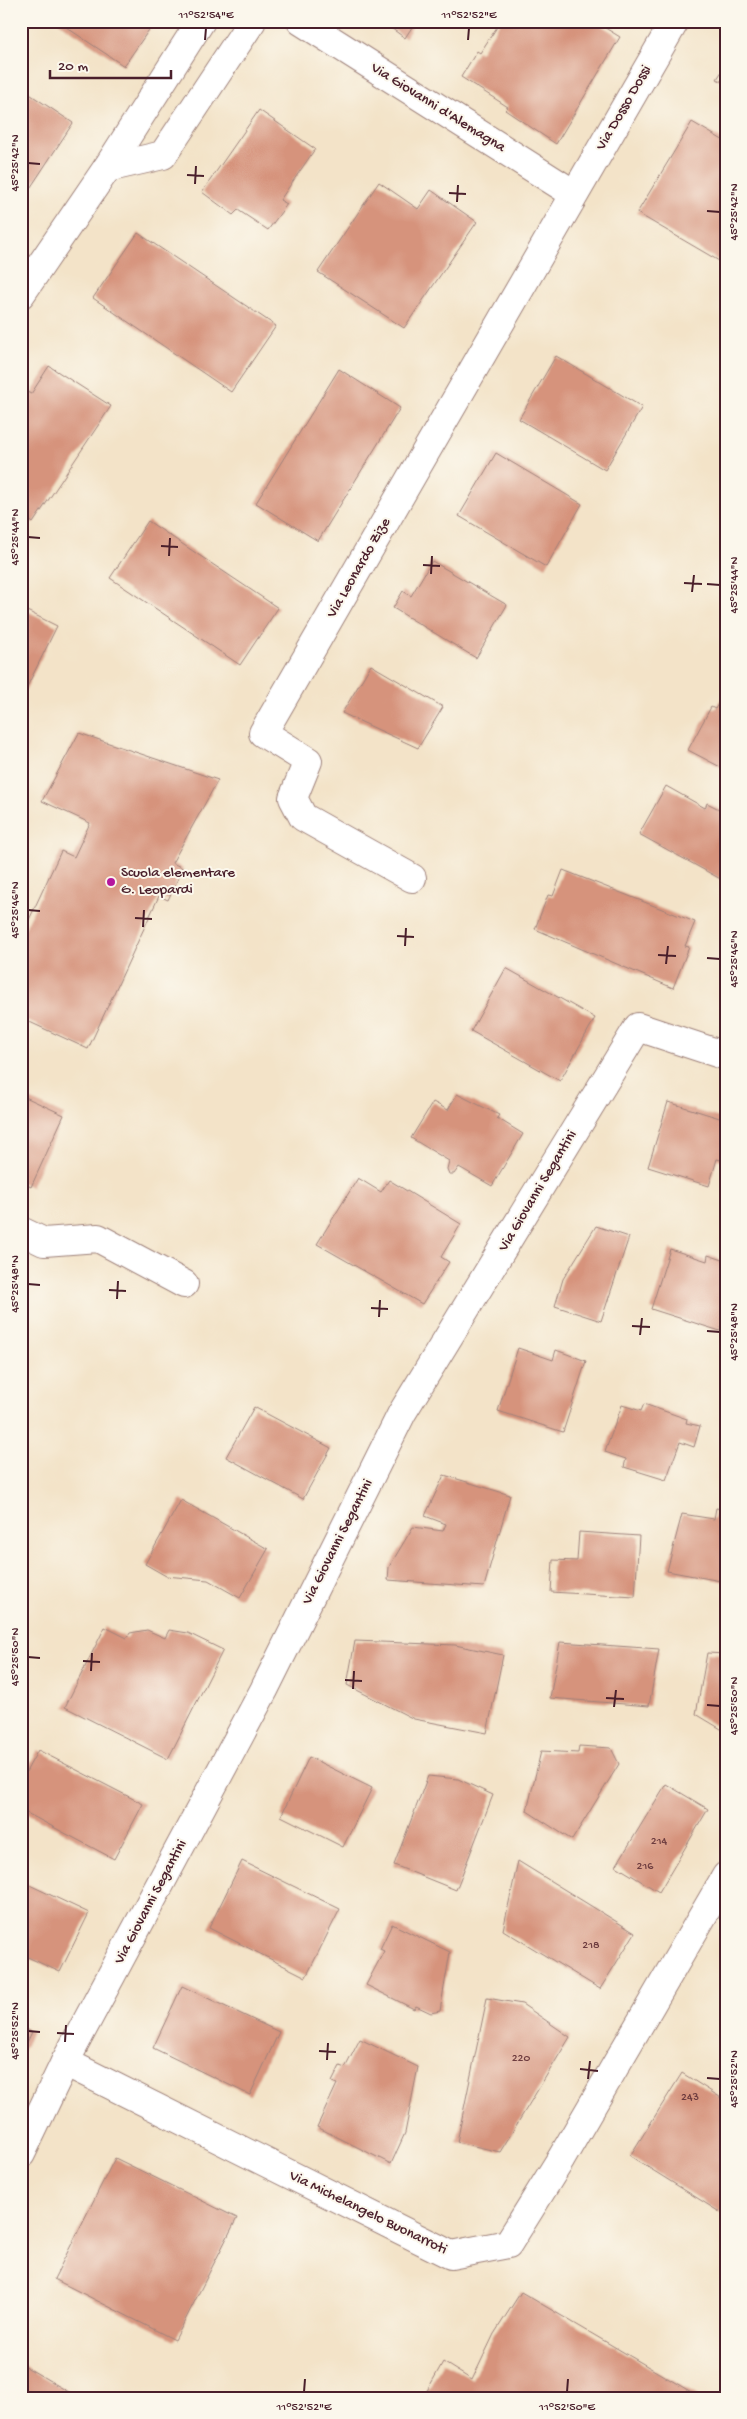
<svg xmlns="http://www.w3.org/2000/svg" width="747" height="2419" viewBox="0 0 747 2419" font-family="'Gochi Hand',sans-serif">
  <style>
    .building { fill: #d6937b }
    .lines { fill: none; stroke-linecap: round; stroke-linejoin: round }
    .minor-casing { stroke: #9e817a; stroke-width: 30 }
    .minor { stroke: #fff; stroke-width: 28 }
    .ticks { fill: none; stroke: #4a1f2b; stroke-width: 2 }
    .poi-dot { fill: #b5179e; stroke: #fbf7ec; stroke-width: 2 }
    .labels { text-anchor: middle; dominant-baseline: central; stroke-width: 4; stroke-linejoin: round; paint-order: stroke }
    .number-label { font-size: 12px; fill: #6d3c3f }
    .street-label { font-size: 15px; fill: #4a1f2b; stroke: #fbf7ec }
    .poi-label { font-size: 15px; fill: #4a1f2b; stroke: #fbf7ec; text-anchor: start }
    .neatline { fill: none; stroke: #4a1f2b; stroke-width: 2 }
    .ticks-label { font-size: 12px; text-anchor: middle; fill: #4a1f2b }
  </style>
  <rect width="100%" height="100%" fill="#fbf7ec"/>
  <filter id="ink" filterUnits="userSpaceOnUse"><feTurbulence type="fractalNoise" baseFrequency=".02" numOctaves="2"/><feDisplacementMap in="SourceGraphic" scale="10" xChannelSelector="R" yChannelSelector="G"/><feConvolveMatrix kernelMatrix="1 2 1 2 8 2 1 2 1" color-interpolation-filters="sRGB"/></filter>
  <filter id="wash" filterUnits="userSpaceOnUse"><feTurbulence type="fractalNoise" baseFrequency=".0096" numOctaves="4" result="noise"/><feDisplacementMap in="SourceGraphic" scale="20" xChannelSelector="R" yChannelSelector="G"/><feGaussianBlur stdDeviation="1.12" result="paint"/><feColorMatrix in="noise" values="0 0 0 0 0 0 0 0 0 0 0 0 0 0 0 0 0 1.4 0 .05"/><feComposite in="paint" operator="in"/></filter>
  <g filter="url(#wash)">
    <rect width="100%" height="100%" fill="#f3e3c8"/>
    <g id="blocks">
      <g class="building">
        <path d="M57,21H155L124,66Z"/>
        <path d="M381,21H416L405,38Z"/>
        <path d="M501,21H594L620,37L556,144L505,110L508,107L461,77L477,51L480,53Z"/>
        <path d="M726,65V84L717,79Z"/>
        <path d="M25,91L73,123L21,202V98Z"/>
        <path d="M259,110L315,149L280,200L287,204L268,230L238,210L233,215L202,192Z"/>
        <path d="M692,122L726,142V265L637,213Z"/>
        <path d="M379,182L418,209L431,190L477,222L404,328L318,272Z"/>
        <path d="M138,233L276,326L231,392L93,298Z"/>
        <path d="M556,356L642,407L605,470L519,419Z"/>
        <path d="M49,366L111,406L33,523L21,514V400L27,392L31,394Z"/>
        <path d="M339,369L400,408L318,541L256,503Z"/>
        <path d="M496,453L582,504L546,567L459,516Z"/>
        <path d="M148,521L278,608L240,665L110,578Z"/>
        <path d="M432,561L507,605L476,658L393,608L403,591L411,596Z"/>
        <path d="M21,608L57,626L21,699Z"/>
        <path d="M371,665L443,707L418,748L342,713Z"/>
        <path d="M726,691V770L688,750L711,707L715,709Z"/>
        <path d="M79,733L218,780L172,863L183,868L168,900L159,896L88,1049L21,1018V937L61,851L74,857L90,823L42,801Z"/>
        <path d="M666,786L705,808L707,803L725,812L722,816L726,818V882L639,834Z"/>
        <path d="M563,870L695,922L685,946L689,947L673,988L535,929L548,895L553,896Z"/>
        <path d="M506,968L595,1018L560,1081L471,1031Z"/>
        <path d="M457,1094L499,1115L497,1118L523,1134L492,1186L459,1167L454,1174H449L447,1169L449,1161L411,1138L433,1102L448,1110Z"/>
        <path d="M21,1095L64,1115L31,1187L21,1182Z"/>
        <path d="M668,1102L726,1120V1161L717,1159L709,1186L648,1167Z"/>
        <path d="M358,1178L381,1192L389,1180L461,1224L441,1257L449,1262L422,1304L317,1244Z"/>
        <path d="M596,1226L629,1237L601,1321L555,1306L563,1279Z"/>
        <path d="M670,1249L707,1261L708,1255L726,1261V1314L720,1331L651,1309Z"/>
        <path d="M518,1348L553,1360L556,1350L586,1361L563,1432L498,1411Z"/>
        <path d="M644,1404L687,1419L686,1423L700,1426L694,1447L680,1442L666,1480L624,1467L626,1459L605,1452L622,1405L641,1411Z"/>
        <path d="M254,1407L331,1448L303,1499L226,1457Z"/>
        <path d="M444,1475L510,1495L484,1587L388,1580L389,1567L413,1527L443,1531L446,1524L425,1516Z"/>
        <path d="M181,1500L268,1549L240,1598L208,1580L166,1576L145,1564Z"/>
        <path d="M716,1508L726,1510V1582L667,1571L682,1514L714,1519Z"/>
        <path d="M579,1532L639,1536L635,1597L551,1592L553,1560L577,1561Z"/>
        <path d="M105,1627L127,1638L130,1633L147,1630L165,1638L169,1630L188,1633L223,1650L168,1759L65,1707Z"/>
        <path d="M355,1641L455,1645L503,1655L487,1733L414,1719L347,1685Z"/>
        <path d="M560,1642L659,1649L649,1706L550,1698Z"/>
        <path d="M707,1653L726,1654V1732L696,1714Z"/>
        <path d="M579,1746L611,1748L619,1764L572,1840L527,1811L541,1751L578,1753Z"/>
        <path d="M38,1750L143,1804L114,1859L21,1810V1781Z"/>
        <path d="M309,1757L372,1788L343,1847L281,1816Z"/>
        <path d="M428,1776L458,1779L493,1795L456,1890L394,1865Z"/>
        <path d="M666,1784L708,1809L659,1892L616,1866Z"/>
        <path d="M242,1861L340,1909L306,1977L209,1928Z"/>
        <path d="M518,1861L635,1933L600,1989L503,1930Z"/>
        <path d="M21,1881L89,1913L60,1972L21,1954Z"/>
        <path d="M392,1924L450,1952L440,2011L431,2013L416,2006L414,2009L366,1985L384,1951L380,1949Z"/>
        <path d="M182,1986L279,2032L250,2095L153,2048Z"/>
        <path d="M487,1998L522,2004L570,2037L500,2152L457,2142Z"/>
        <path d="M21,2027L32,2032L21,2055Z"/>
        <path d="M360,2039L418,2067L405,2133L391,2164L317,2127L337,2084L332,2082L340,2066L345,2068Z"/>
        <path d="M682,2073L726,2101V2216L630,2156Z"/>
        <path d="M115,2158L237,2218L175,2340L54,2279Z"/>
        <path d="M521,2292L698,2396L697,2398H423L443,2362L472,2380L494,2334Z"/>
        <path d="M21,2364L79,2398H21Z"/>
      </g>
    </g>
  </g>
  <g filter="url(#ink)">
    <use href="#blocks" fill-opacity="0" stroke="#9e817a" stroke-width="1"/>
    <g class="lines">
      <defs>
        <g id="minor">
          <path d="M201,21L107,168L163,155L252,21"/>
          <path d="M301,21L574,194"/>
          <path d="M21,294L107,168"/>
          <path d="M412,878L303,817L293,798L308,761L263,733L675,21"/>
          <path d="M21,1231L44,1242L98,1238L184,1284"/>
          <path d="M65,2062L451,2255L508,2244L561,2159L726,1876"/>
          <path d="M21,2154L65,2062L264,1690L402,1413L638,1027L726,1056"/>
        </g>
      </defs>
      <use href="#minor" class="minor-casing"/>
      <use href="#minor" class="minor"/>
    </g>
  </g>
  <path class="ticks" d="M205,40L206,28M468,40L469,28M28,163L40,164M187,175L204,176M195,184L196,166M449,193L466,194M457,202L458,185M707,211L720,212M28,537L40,538M161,546L178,547M169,556L170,538M423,565L440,566M431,574L432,556M684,583L702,584M707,584L720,585M692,592L694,575M28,910L40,911M135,918L152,919M143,927L144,910M397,936L414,937M405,946L406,928M658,955L676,956M707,958L720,959M666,964L668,946M28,1284L40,1285M109,1290L126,1291M117,1299L118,1281M371,1308L388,1309M379,1317L380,1300M632,1326L650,1327M707,1331L720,1332M640,1335L642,1318M28,1657L40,1658M83,1661L100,1662M91,1671L92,1653M345,1680L362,1681M353,1689L354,1671M606,1698L624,1699M707,1705L720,1706M614,1707L616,1690M28,2031L40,2032M57,2033L74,2034M65,2042L66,2025M319,2051L336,2052M327,2060L328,2043M580,2069L598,2071M707,2078L720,2079M588,2079L590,2061M304,2392L305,2379M567,2392L568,2379"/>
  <circle class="poi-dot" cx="111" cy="882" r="5"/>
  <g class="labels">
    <g class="number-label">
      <text x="659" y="1842">214</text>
      <text x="645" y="1867">216</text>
      <text x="591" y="1946">218</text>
      <text x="521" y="2059">220</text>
      <text x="690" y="2098">243</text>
    </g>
    <g class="street-label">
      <text transform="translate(438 108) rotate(32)">Via Giovanni d'Alemagna</text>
      <text transform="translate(624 108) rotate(-60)">Via Dosso Dossi</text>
      <text transform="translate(359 568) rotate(-60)">Via Leonardo Zize</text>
      <text transform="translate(538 1191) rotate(-59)">Via Giovanni Segantini</text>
      <text transform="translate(338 1542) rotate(-63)">Via Giovanni Segantini</text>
      <text transform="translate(151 1902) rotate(-62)">Via Giovanni Segantini</text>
      <text transform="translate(368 2213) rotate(26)">Via Michelangelo Buonarroti</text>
    </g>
    <g class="poi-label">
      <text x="121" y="873">Scuola elementare<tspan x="121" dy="17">G. Leopardi</tspan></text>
    </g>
  </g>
  <rect width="747" height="2419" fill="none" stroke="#fbf7ec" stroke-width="55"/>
  <path d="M50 70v8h121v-8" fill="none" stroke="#4a1f2b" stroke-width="2.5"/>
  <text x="58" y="70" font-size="15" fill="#4a1f2b" stroke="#fbf7ec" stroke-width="4" paint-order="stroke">20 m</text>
  <rect x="28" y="28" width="692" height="2364" class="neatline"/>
  <g class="ticks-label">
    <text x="206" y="18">11°52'54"E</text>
    <text x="469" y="18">11°52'52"E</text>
    <text transform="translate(14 163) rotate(-90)" y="4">45°25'42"N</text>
    <text transform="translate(733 212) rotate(-90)" y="4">45°25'42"N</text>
    <text transform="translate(14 537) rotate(-90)" y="4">45°25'44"N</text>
    <text transform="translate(733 585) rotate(-90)" y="4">45°25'44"N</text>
    <text transform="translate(14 910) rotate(-90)" y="4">45°25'46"N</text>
    <text transform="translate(733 959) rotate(-90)" y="4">45°25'46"N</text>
    <text transform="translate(14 1284) rotate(-90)" y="4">45°25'48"N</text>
    <text transform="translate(733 1332) rotate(-90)" y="4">45°25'48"N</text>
    <text transform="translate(14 1657) rotate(-90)" y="4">45°25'50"N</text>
    <text transform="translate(733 1706) rotate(-90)" y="4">45°25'50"N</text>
    <text transform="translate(14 2031) rotate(-90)" y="4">45°25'52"N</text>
    <text transform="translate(733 2079) rotate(-90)" y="4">45°25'52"N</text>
    <text x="304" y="2410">11°52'52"E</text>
    <text x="567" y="2410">11°52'50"E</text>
  </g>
</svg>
